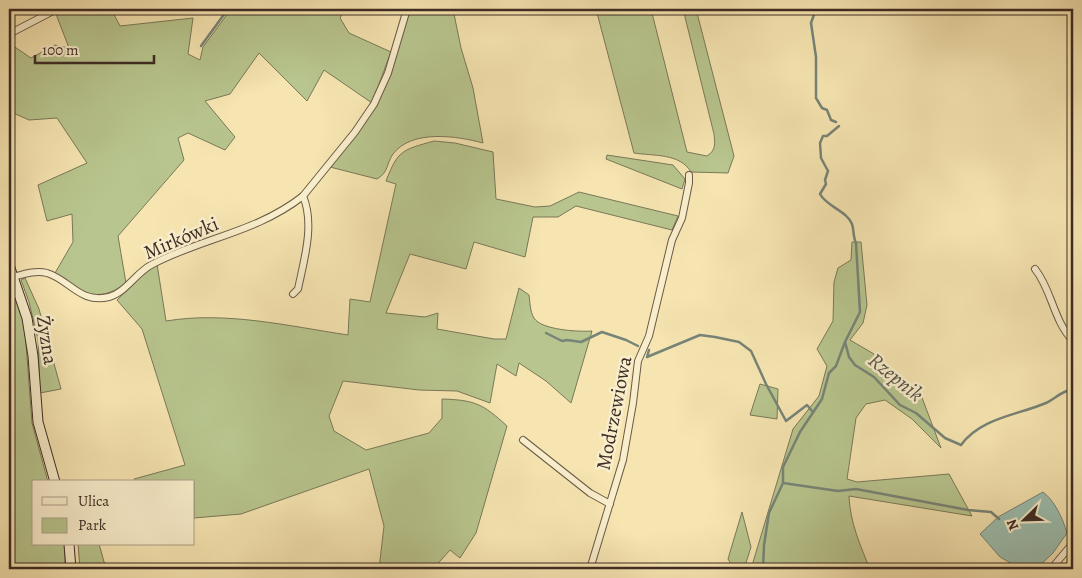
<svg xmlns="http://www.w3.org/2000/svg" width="1082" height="578" viewBox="0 0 1082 578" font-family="Alegreya,serif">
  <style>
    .green { fill: #b8c58e; stroke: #7a7859 }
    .water { fill: #9dbfb0; stroke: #778478 }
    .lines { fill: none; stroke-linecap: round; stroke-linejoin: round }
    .stream { stroke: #778478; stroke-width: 2.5 }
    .street-casing { stroke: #6b5a47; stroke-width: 8 }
    .secondary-casing { stroke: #3d2c24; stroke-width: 11 }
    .street { stroke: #f9eecc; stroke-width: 6 }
    .secondary { stroke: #f9eecc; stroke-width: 9 }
    .labels { text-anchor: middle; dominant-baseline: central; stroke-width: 5; stroke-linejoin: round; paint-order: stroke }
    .street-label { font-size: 20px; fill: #3d2c24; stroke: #f9eecc }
    .water-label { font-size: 21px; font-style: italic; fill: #555147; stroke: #f9eecc }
  </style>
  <rect width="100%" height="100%" fill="#f6e5b1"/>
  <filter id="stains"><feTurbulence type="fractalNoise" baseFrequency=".004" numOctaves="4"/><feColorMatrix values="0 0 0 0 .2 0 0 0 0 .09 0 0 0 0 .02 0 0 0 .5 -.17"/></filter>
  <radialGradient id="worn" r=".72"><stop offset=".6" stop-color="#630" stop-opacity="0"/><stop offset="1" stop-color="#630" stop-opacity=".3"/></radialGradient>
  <g class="green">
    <path d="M66,9H111L120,26L193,18L188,54L200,60L203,47L231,9H345L340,18L349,33L391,52L372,103L324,70L307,101L259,53L230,94L205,101L235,137L225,150L188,133L178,138L184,160L118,236L126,283C97,305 81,292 55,273L73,242L72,214L47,221L38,185L87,163L57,118L29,120L9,111V43L31,58L55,45L69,48L56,14Z"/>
    <path d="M409,9H453L461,48L473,88L483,143C457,136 412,129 393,154C386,164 389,172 377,179L330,167L373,109Z"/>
    <path d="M596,9H651L687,152L707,156C716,150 715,144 714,134L683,9H696L734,156L728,173L691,172C680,153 653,156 634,153Z"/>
    <path d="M434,141L455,143L493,152L496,199L535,207L550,206L579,192L678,216L672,230L576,206L558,217H533L525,257L474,242L466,269L410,254L386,313L425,317L438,313L437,329L494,339H506L519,288L529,295C530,302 530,312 534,318C541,330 579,332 592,331L571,403L546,381L519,363L516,376L497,364L490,403L457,391L419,390L343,381L329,416L334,431L366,450L429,433L442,418V399C475,400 483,404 507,426L476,533L460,558L450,550L433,569H379L384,526L369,469L241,514L194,518V482H135L134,479L185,465L142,329L117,300L142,276L157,264L166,321C226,311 288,326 348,335L350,299L370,302L396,184L386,181C398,150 402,150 434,141Z"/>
    <path d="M607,155L673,165L685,179L682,189L606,159Z"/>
    <path d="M852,242H861L867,305L863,323L850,340L874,354L896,387H918L941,448L912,419L885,400L866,404L856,418L847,479L857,482L949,474L972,516L849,496C850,522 860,545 870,569H751L793,429L819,396L827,366L817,349L833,321L834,282L838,268L851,260Z"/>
    <path d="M9,275L24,317L32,423L48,482H34V544H65V569H9Z"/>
    <path d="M25,278L39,309L61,389L40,393L38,340L29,302L21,280Z"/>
    <path d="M760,384L778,389L777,419L750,415Z"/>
    <path d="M742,512L751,547L744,569H734L728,559Z"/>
    <path d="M78,544H99L106,569H80Z"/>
  </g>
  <path class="water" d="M1043,492C1055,501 1063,519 1067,533L1053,553L1036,569H1021L1000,557L980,534L998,517Z"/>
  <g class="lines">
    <g class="stream">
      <path d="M816,9L811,23L816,57V98L822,108L827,110L831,120L836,122"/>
      <path d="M201,46L228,9"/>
      <path d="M839,126L827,136H823L820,143L821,158L828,171L825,180L826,184L820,194C827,207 846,210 852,224C854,230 853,237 856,243L860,312L845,342"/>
      <path d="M546,333L562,341L567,340L581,342L602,332L626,340L638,346"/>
      <path d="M649,350L647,357L700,335L715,337L739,342L751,351L766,384L786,421L807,405L812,411"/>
      <path d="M783,483L838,491L856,489L968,510L991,512L999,519"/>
      <path d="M763,569L764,545L769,513L783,483V467L800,432L822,399L829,373L836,366L845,342L849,357L855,365L874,377L900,405L916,413L945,438L961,445C980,418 1018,415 1046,403C1055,399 1064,389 1073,390"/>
    </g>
    <defs>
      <g id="street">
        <path d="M9,34L57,9"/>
        <path d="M1035,269C1052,290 1053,320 1073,341"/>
        <path d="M13,277C24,274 36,270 47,273C70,280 80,304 109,297C125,293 136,273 151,265C201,238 256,233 303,196L355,132L374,104L388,73L407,9"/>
        <path d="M293,294L298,289C304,260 315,224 303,196"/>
        <path d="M523,440L590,493L610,504"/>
        <path d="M590,569L623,460L633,403L638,361L649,336L672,240L682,218L689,183V175"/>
        <path d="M1051,569L1073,543"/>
      </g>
      <g id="secondary">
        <path d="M9,265L27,318L33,356L38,422L55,482"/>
        <path d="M69,544L71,569"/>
      </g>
    </defs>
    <use href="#street" class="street-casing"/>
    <use href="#secondary" class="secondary-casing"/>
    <use href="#street" class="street"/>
    <use href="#secondary" class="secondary"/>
  </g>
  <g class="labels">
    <g class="street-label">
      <text transform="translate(181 238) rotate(-23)">Mirkówki</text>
      <text transform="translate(47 340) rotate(81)">Żyzna</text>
      <text transform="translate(614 413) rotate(-79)">Modrzewiowa</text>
    </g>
    <g class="water-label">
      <text transform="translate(896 377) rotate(39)">Rzepnik</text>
    </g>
  </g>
  <rect width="1082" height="578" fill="none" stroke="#f6e5b1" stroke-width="30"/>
  <rect x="10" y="10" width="1062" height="558" fill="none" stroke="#3d2c24" stroke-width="2.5"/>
  <rect x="15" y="15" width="1052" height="548" fill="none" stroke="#3d2c24"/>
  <rect x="32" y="480" width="162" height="65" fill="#f9eecc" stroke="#aea089"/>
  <rect x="42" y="497" width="25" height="8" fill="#f9eecc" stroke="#aea089"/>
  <text x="78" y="506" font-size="15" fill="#3d2c24">Ulica</text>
  <rect x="42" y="518" width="25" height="15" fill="#b8c58e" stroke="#aea089"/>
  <text x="78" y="530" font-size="15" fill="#3d2c24">Park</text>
  <g transform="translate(1024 520) rotate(247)" stroke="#f9eecc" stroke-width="4" paint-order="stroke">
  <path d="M0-4L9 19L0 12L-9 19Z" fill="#3d2c24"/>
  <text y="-8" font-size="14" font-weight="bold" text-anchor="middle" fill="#3d2c24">N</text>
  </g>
  <path d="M35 55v8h119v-8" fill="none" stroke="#3d2c24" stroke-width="2.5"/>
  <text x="42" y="55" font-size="15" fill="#3d2c24" stroke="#f9eecc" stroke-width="4" paint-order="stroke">100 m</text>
  <rect width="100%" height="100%" filter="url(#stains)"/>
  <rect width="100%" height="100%" fill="url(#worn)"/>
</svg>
